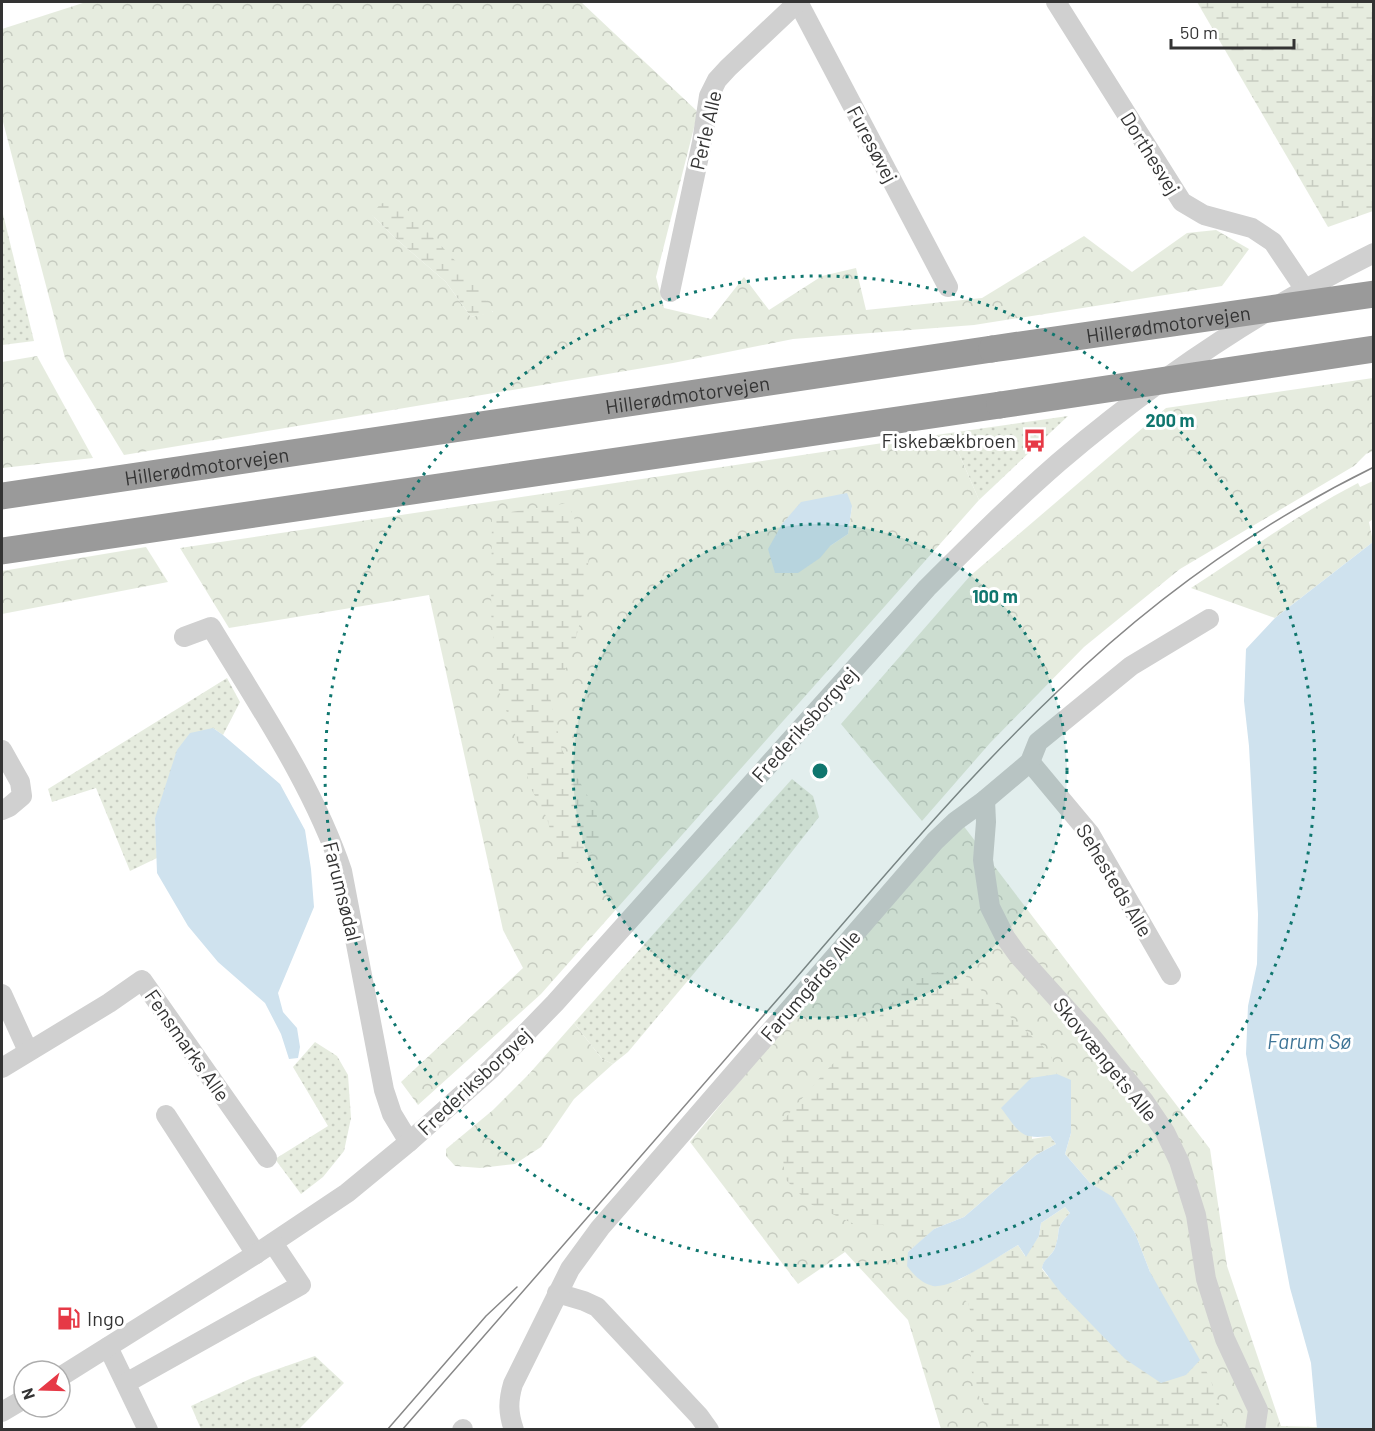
<svg xmlns="http://www.w3.org/2000/svg" width="1375" height="1431" viewBox="0 0 1375 1431" font-family="Barlow,sans-serif">
  <style>
    .grass { fill: url(#grass-dots) }
    .forest { fill: url(#forest-crowns); fill-rule: evenodd }
    .wetland { fill: url(#wetland-marsh) }
    .water { fill: #cfe2ee }
    .lines { fill: none; stroke-linecap: round; stroke-linejoin: round }
    .minor { stroke: #d0d0d0; stroke-width: 20 }
    .highway { stroke: #9a9a9a; stroke-width: 27 }
    .tram { stroke: #888; stroke-width: 1.5 }
    .highway-bridge { stroke: #9a9a9a; stroke-width: 27 }
    .ring { fill: none; stroke: #0f766e; stroke-width: 3; stroke-dasharray: 3 6 }
    .labels { text-anchor: middle; dominant-baseline: central; stroke-width: 6; stroke-linejoin: round; paint-order: stroke }
    .street-label { font-size: 20px; fill: #333; stroke: #fff }
    .poi-label { font-size: 20px; fill: #333; stroke: #fff; text-anchor: end }
    .water-label { font-size: 21px; font-style: italic; fill: #3f7597; stroke: #fff }
    .centre { fill: #0f766e; stroke: #fff; stroke-width: 3 }
    .ring-label { font-size: 18px; text-anchor: middle; font-weight: bold; fill: #0f766e; stroke: #fff; stroke-width: 6; stroke-linejoin: round; paint-order: stroke }
  </style>
  <defs>
    <pattern id="grass-dots" width="8" height="8" patternUnits="userSpaceOnUse" patternTransform="scale(1.5)"><rect width="8" height="8" fill="#e6ecdf"/><path d="M2 2h.1M6 6h.1" fill="none" stroke="#c6cbc0" stroke-width="1.8" stroke-linecap="round"/></pattern>
    <pattern id="forest-crowns" width="20" height="18" patternUnits="userSpaceOnUse" patternTransform="scale(1.5)"><rect width="20" height="18" fill="#e6ecdf"/><path d="M2 6a3 3 0 1 1 6 0M12 15a3 3 0 1 1 6 0" fill="none" stroke="#c6cbc0"/></pattern>
    <pattern id="wetland-marsh" width="20" height="14" patternUnits="userSpaceOnUse" patternTransform="scale(1.5)"><rect width="20" height="14" fill="#e6ecdf"/><path d="M1 5h8M5 5V1M11 12h8M15 12V8" fill="none" stroke="#c6cbc0"/></pattern>
  </defs>
  <rect width="100%" height="100%" fill="#fff"/>
  <g class="grass">
    <path d="M2,210L34,341L2,345Z"/>
    <path d="M1068,416L979,500L950,433Z"/>
    <path d="M227,678L240,702L223,735L213,728L155,818L157,858L130,871L96,788L52,802L48,789Z"/>
    <path d="M792,779L813,796L819,817L737,922L628,1052L613,1064L602,1059L574,1023Z"/>
    <path d="M315,1042L337,1056L348,1075L351,1118L344,1151L323,1177L301,1194L275,1159L328,1126L293,1067Z"/>
    <path d="M315,1356L344,1383L299,1429H201L191,1406L252,1378Z"/>
  </g>
  <g class="forest">
    <path d="M86,2H581L698,112L656,277L664,308L711,319L744,277L769,310L822,276L856,268L866,310L982,298L1084,236L1132,272L1187,233L1216,230L1249,249L1222,286L974,325L793,339L673,363L124,455L65,358L2,118V29ZM372,215L493,312L471,317L446,282L394,237Z"/>
    <path d="M37,356L93,458L2,468V362Z"/>
    <path d="M1373,378V451L1366,454L1354,466L1180,569L1084,647L990,743L922,821L841,724L970,576L1166,408Z"/>
    <path d="M950,433L979,500L541,994L418,1105L401,1082L523,968L503,930L429,595L229,628L180,548ZM852,506L848,534L830,546Z"/>
    <path d="M1373,481V519L1369,522L1373,542L1275,618L1191,588C1246,552 1300,513 1358,483L1360,487Z"/>
    <path d="M146,547L168,582L2,614V571Z"/>
    <path d="M956,816L1210,1149L1227,1266L1281,1426L1317,1427V1429H941L908,1320L845,1252L798,1284L690,1142ZM1070,1080L1071,1133L1065,1154L1090,1183L1113,1198L1135,1233L1150,1272L959,1280L908,1252L934,1229Z"/>
    <path d="M574,1023L602,1059L613,1064L574,1099L541,1147L515,1164L480,1168L455,1166L446,1156V1149L493,1110L529,1074Z"/>
  </g>
  <g class="wetland">
    <path d="M1197,2H1373V211L1328,227Z"/>
    <path d="M397,199L478,285L493,313L471,317L446,282L394,237L372,215L380,204Z"/>
    <path d="M568,503L589,555L584,607L569,664L549,693L562,750L596,811L601,842L583,862L559,865L547,818L529,785L526,764L499,691L491,613L492,515Z"/>
    <path d="M960,971L1050,1053L1057,1074L1031,1078L1032,1139L1050,1136L1056,1144L1036,1155L964,1217L934,1229L914,1247L909,1238L883,1225L852,1223L810,1204L785,1179L780,1124L824,1073L921,973Z"/>
    <path d="M1065,1207L1070,1213C1053,1231 1062,1228 1055,1248C1052,1256 1043,1259 1042,1269L1061,1293L1125,1359L1186,1375L1200,1360L1210,1378L1224,1419L1221,1429H999L979,1396L970,1366L973,1321L968,1303L947,1283L959,1280L1018,1245L1025,1256L1039,1236L1041,1223Z"/>
  </g>
  <g class="water">
    <path d="M847,493L852,506L848,534L830,546L820,558L798,573H775L768,549L782,524L801,502Z"/>
    <path d="M1373,542V1429H1317L1311,1363L1290,1288L1246,1054L1248,1006L1257,964L1258,914L1249,746L1244,701L1246,649L1275,618Z"/>
    <path d="M213,728L223,735L280,784L305,830L311,869L314,907L278,993L283,1012L297,1028L300,1047L298,1058L289,1059L281,1034L265,1003L218,962L188,926L157,873L155,818L177,750L190,733Z"/>
    <path d="M1057,1074L1071,1080V1133L1065,1154L1090,1183L1113,1197L1135,1233L1150,1272L1200,1360L1186,1375L1161,1383L1125,1359L1061,1293L1042,1268C1043,1259 1052,1256 1055,1248C1062,1228 1053,1231 1070,1213L1065,1207L1041,1223L1039,1236L1026,1257L1018,1245C999,1256 952,1289 933,1286C921,1283 913,1274 907,1266L908,1252L934,1229L964,1217L1036,1155L1056,1144L1050,1136C1019,1140 1019,1131 1001,1108L1031,1078Z"/>
  </g>
  <g class="lines">
    <g class="minor">
      <path d="M798,2L948,287"/>
      <path d="M1056,2L1182,202L1204,215L1252,228L1273,242L1304,288"/>
      <path d="M670,292L702,142L709,96L717,80L728,68L798,2"/>
      <path d="M184,637L211,627C258,705 313,785 342,871L384,1090L392,1114L409,1142"/>
      <path d="M2,750L20,782L22,796L9,807L2,810"/>
      <path d="M1030,762L1090,834L1171,975"/>
      <path d="M985,800L986,822L983,860L990,907L1005,937L1018,955L1091,1036L1144,1101L1165,1132L1179,1161L1196,1215L1206,1279L1225,1339L1258,1410L1255,1430"/>
      <path d="M2,994L28,1051"/>
      <path d="M2,1068L109,1003L142,980L267,1158"/>
      <path d="M166,1115L256,1254"/>
      <path d="M557,1293L584,1301L597,1307L699,1416L709,1430"/>
      <path d="M108,1347L148,1430"/>
      <path d="M60,1377L256,1254L347,1193L409,1142L491,1069L555,1003L927,588C970,545 1013,502 1059,462C1155,380 1261,309 1374,253"/>
      <path d="M126,1383L301,1285L273,1243"/>
      <path d="M2,1412L24,1399"/>
      <path d="M462,1430L463,1429"/>
      <path d="M514,1430C508,1413 508,1401 513,1384L570,1269L600,1228L935,841L956,821L985,800L1030,762L1038,742L1131,666L1209,619"/>
    </g>
    <g class="highway">
      <path id="s1" d="M2,496L992,349"/>
      <path d="M2,551L1000,405"/>
    </g>
    <g class="tram">
      <path d="M387,1430L486,1316L517,1287"/>
      <path d="M402,1430C529,1284 657,1138 784,992C873,889 960,784 1059,690C1151,601 1258,524 1374,467"/>
    </g>
    <g class="highway-bridge">
      <path id="s2" d="M992,349L1374,294"/>
      <path d="M1000,405L1374,349"/>
    </g>
  </g>
  <circle cx="820" cy="771" r="247" fill="#0f766e" fill-opacity=".12"/>
  <g class="ring">
    <circle cx="820" cy="771" r="247"/>
    <circle cx="820" cy="771" r="495"/>
  </g>
  <defs>
    <symbol id="bus-bare" viewBox="-9 -9 18 18"><path d="M-5-6H5V4H4V6H2V4H-2V6H-4V4H-5ZM-3.5-4V0h7V-4ZM-3.5 1.2v1.5H-2V1.2ZM2 1.2v1.5H3.5V1.2Z" fill="#e63946" stroke="#fff" stroke-width="2.5" paint-order="stroke"/></symbol>
    <symbol id="fuel-bare" viewBox="-9 -9 18 18"><path d="M-5.5-6h7V0h2V4h1.3V-2.5L3-4.5l.8-.8L6-3V5H2.5V1h-1V6h-7ZM-4.2-4.7v3.2H.2V-4.7Z" fill="#e63946" stroke="#fff" stroke-width="2.5" paint-order="stroke"/></symbol>
  </defs>
  <g fill-rule="evenodd">
    <use href="#bus-bare" x="1018" y="424" width="33" height="33"/>
    <use href="#fuel-bare" x="52" y="1302" width="33" height="33"/>
  </g>
  <g class="labels">
    <g class="street-label">
      <text transform="translate(705 130) rotate(-77)">Perle Alle</text>
      <text transform="translate(873 144) rotate(62)">Furesøvej</text>
      <text transform="translate(1151 153) rotate(58)">Dorthesvej</text>
      <text stroke="none"><textPath href="#s2" startOffset="178">Hillerødmotorvejen</textPath></text>
      <text stroke="none"><textPath href="#s1" startOffset="693">Hillerødmotorvejen</textPath></text>
      <text stroke="none"><textPath href="#s1" startOffset="207">Hillerødmotorvejen</textPath></text>
      <text transform="translate(804 724) rotate(-48)">Frederiksborgvej</text>
      <text transform="translate(1115 880) rotate(59)">Sehesteds Alle</text>
      <text transform="translate(343 891) rotate(76)">Farumsødal</text>
      <text transform="translate(810 985) rotate(-49)">Farumgårds Alle</text>
      <text transform="translate(188 1045) rotate(55)">Fensmarks Alle</text>
      <text transform="translate(1106 1059) rotate(51)">Skovvængets Alle</text>
      <text transform="translate(474 1081) rotate(-43)">Frederiksborgvej</text>
    </g>
    <g class="poi-label">
      <text x="1016" y="440">Fiskebækbroen</text>
      <text x="87" y="1318" text-anchor="start">Ingo</text>
    </g>
    <g class="water-label">
      <text x="1309" y="1040">Farum Sø</text>
    </g>
  </g>
  <circle cx="820" cy="771" r="9" class="centre"/>
  <g class="ring-label">
    <text x="1170" y="427">200 m</text>
    <text x="995" y="603">100 m</text>
  </g>
  <rect width="1375" height="1431" fill="none" stroke="#333333" stroke-width="6"/>
  <g transform="translate(42 1389) rotate(251)"><circle r="28" fill="#ffffff" stroke="#adadad" stroke-width="1.5"/>
  <path d="M0-4.5L10 22L0 15L-10 22Z" fill="#e63946"/>
  <text y="-9" font-size="16" font-weight="bold" text-anchor="middle" fill="#333333">N</text>
  </g>
  <path d="M1171 39v9h123v-9" fill="none" stroke="#333333" stroke-width="3"/>
  <text x="1180" y="39" font-size="18" fill="#333333" stroke="#ffffff" stroke-width="4.5" paint-order="stroke">50 m</text>
</svg>
